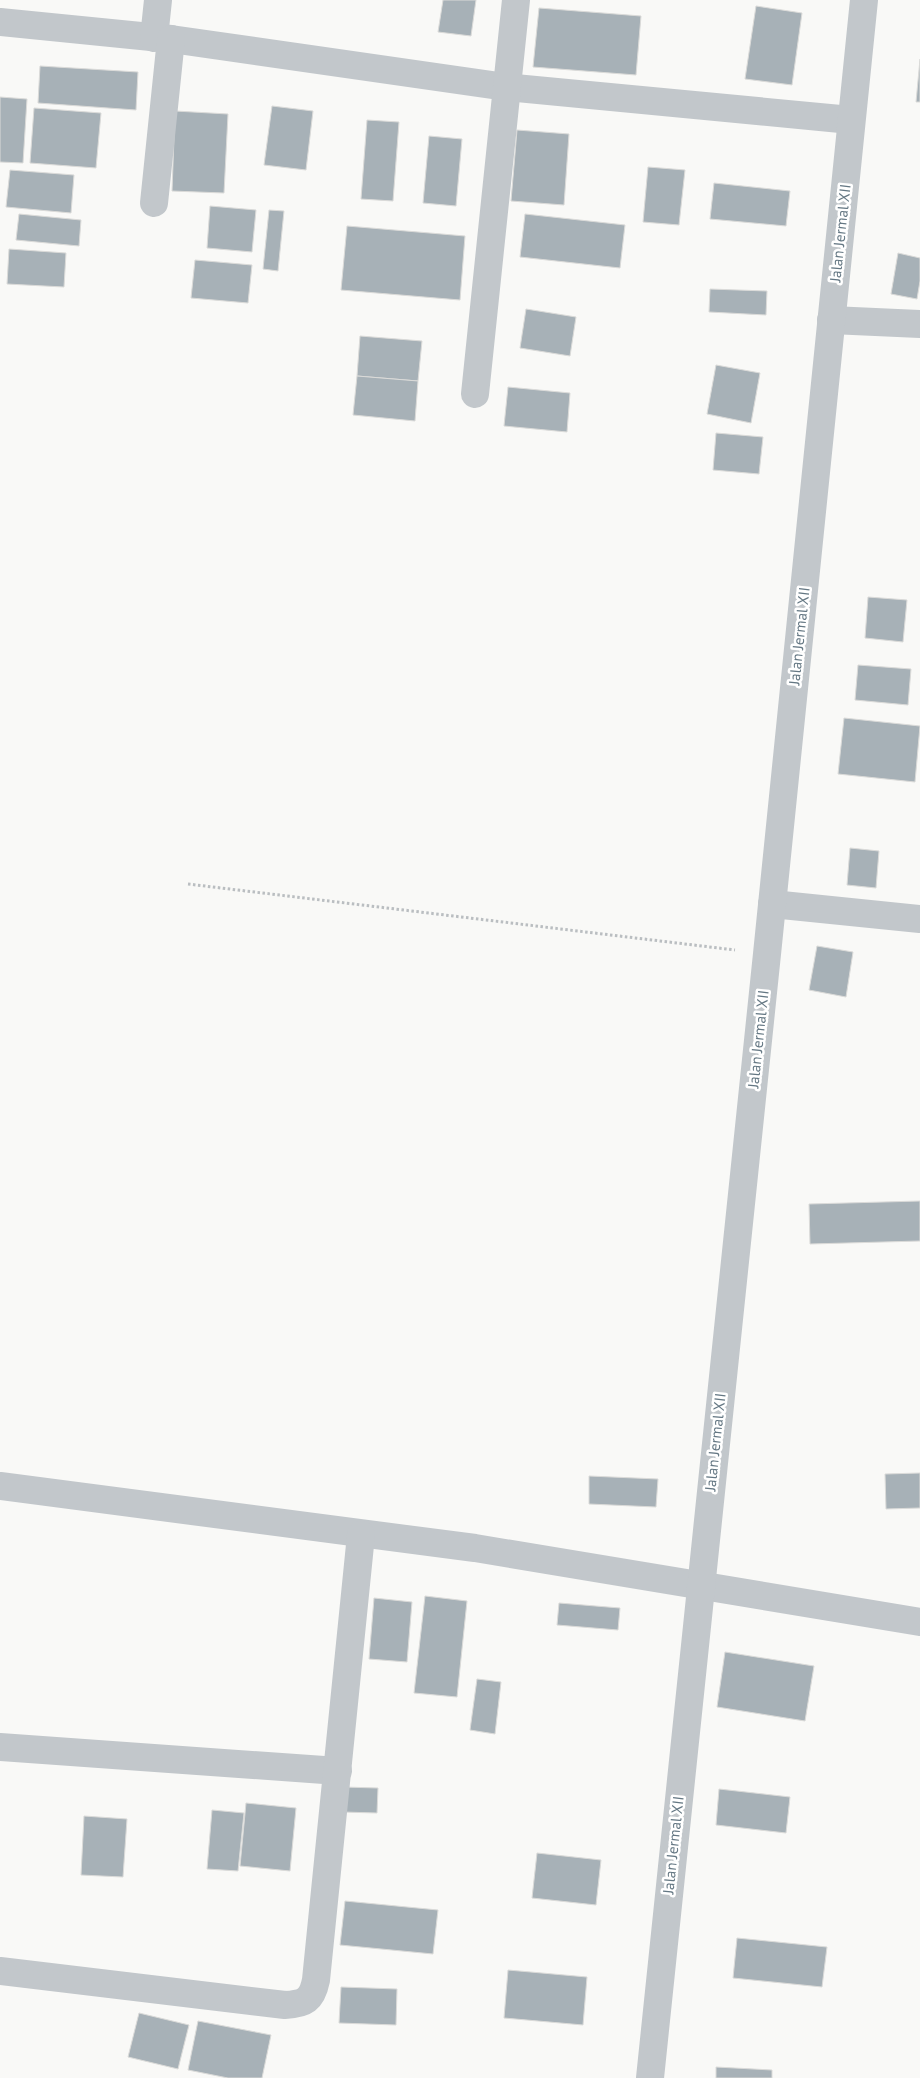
<svg xmlns="http://www.w3.org/2000/svg" width="920" height="2078" viewBox="0 0 920 2078" font-family="'PT Sans',sans-serif">
  <style>
    .building { fill: #a7b1b7; stroke: #dbdbd9 }
    .lines { fill: none; stroke-linecap: round; stroke-linejoin: round }
    .path { stroke: #babec1; stroke-width: 3; stroke-dasharray: 2.5 2.5; stroke-linecap: butt }
    .street { stroke: #c2c7cb; stroke-width: 28 }
    .labels { text-anchor: middle; dominant-baseline: central; stroke-width: 5; stroke-linejoin: round; paint-order: stroke }
    .street-label { font-size: 15px; fill: #647783; stroke: #fff }
  </style>
  <rect width="100%" height="100%" fill="#f9f9f7"/>
  <g class="building">
    <path d="M443,0H476L471,36L438,32Z"/>
    <path d="M756,6L802,13L792,85L745,79Z"/>
    <path d="M539,8L641,16L636,75L533,67Z"/>
    <path d="M920,59V102H916Z"/>
    <path d="M40,66L138,72L136,110L38,103Z"/>
    <path d="M0,97L27,99L23,163L0,162Z"/>
    <path d="M272,106L313,111L306,170L264,165Z"/>
    <path d="M34,108L101,113L96,168L30,163Z"/>
    <path d="M175,111L228,114L224,193L172,191Z"/>
    <path d="M367,120L399,122L393,201L361,199Z"/>
    <path d="M517,130L569,134L564,205L511,201Z"/>
    <path d="M429,136L462,139L456,206L423,203Z"/>
    <path d="M648,167L685,170L679,225L643,222Z"/>
    <path d="M10,170L74,175L71,213L6,207Z"/>
    <path d="M714,183L790,191L786,226L710,219Z"/>
    <path d="M210,206L256,210L252,252L207,248Z"/>
    <path d="M269,210L284,211L278,271L263,269Z"/>
    <path d="M19,214L81,220L79,246L16,240Z"/>
    <path d="M525,214L625,225L620,268L520,257Z"/>
    <path d="M347,226L465,236L460,300L341,290Z"/>
    <path d="M9,249L66,253L64,287L7,284Z"/>
    <path d="M898,253L920,258V281L917,299L891,294Z"/>
    <path d="M195,260L252,265L248,303L191,298Z"/>
    <path d="M710,289L767,291L766,315L709,312Z"/>
    <path d="M526,309L576,317L570,356L520,348Z"/>
    <path d="M360,336L422,341L418,381L357,376Z"/>
    <path d="M716,365L760,373L751,423L707,414Z"/>
    <path d="M357,376L418,381L415,421L353,415Z"/>
    <path d="M508,387L570,393L567,432L504,426Z"/>
    <path d="M716,433L763,437L759,474L713,470Z"/>
    <path d="M868,597L907,600L903,642L865,638Z"/>
    <path d="M858,665L911,669L908,705L855,700Z"/>
    <path d="M844,718L920,726L915,782L838,774Z"/>
    <path d="M850,848L879,851L876,888L847,885Z"/>
    <path d="M817,946L853,952L846,997L809,990Z"/>
    <path d="M920,1201V1241L810,1244L809,1204Z"/>
    <path d="M920,1473V1508L886,1509L885,1474Z"/>
    <path d="M589,1476L658,1479L656,1507L589,1504Z"/>
    <path d="M425,1596L467,1601L457,1697L414,1693Z"/>
    <path d="M374,1598L412,1602L407,1662L369,1659Z"/>
    <path d="M559,1603L620,1608L618,1630L557,1625Z"/>
    <path d="M725,1652L814,1666L805,1721L717,1707Z"/>
    <path d="M477,1679L501,1682L495,1734L470,1730Z"/>
    <path d="M343,1787L378,1788L377,1813L343,1812Z"/>
    <path d="M719,1789L790,1797L786,1833L716,1825Z"/>
    <path d="M246,1803L296,1808L290,1871L240,1866Z"/>
    <path d="M212,1810L244,1813L238,1871L207,1869Z"/>
    <path d="M84,1816L127,1819L123,1877L81,1875Z"/>
    <path d="M537,1853L601,1860L596,1905L532,1898Z"/>
    <path d="M345,1901L438,1910L433,1954L340,1945Z"/>
    <path d="M737,1938L827,1947L822,1987L733,1978Z"/>
    <path d="M508,1970L587,1977L583,2025L504,2018Z"/>
    <path d="M341,1987L397,1989L396,2025L339,2023Z"/>
    <path d="M139,2013L189,2025L178,2069L128,2057Z"/>
    <path d="M198,2021L271,2035L262,2078H228L188,2070Z"/>
    <path d="M716,2067L772,2070V2078H716Z"/>
  </g>
  <g class="lines">
    <path class="path" d="M188,884L735,950"/>
    <g class="street">
      <path d="M0,22L171,39L506,87L851,120"/>
      <path d="M154,38L158,0"/>
      <path d="M154,203L171,39"/>
      <path d="M831,320L920,324"/>
      <path d="M475,394L516,0"/>
      <path d="M772,904L920,919"/>
      <path d="M0,1486L475,1548L920,1622"/>
      <path d="M0,1747L338,1771"/>
      <path d="M0,1971L285,2005C305,2004 312,2000 316,1980L361,1535"/>
      <path d="M650,2078L767,954L864,0"/>
    </g>
  </g>
  <g class="labels">
    <g class="street-label">
      <text transform="translate(840 233) rotate(-84)">Jalan Jermal XII</text>
      <text transform="translate(799 636) rotate(-84)">Jalan Jermal XII</text>
      <text transform="translate(758 1039) rotate(-84)">Jalan Jermal XII</text>
      <text transform="translate(715 1442) rotate(-84)">Jalan Jermal XII</text>
      <text transform="translate(673 1845) rotate(-84)">Jalan Jermal XII</text>
    </g>
  </g>
</svg>
